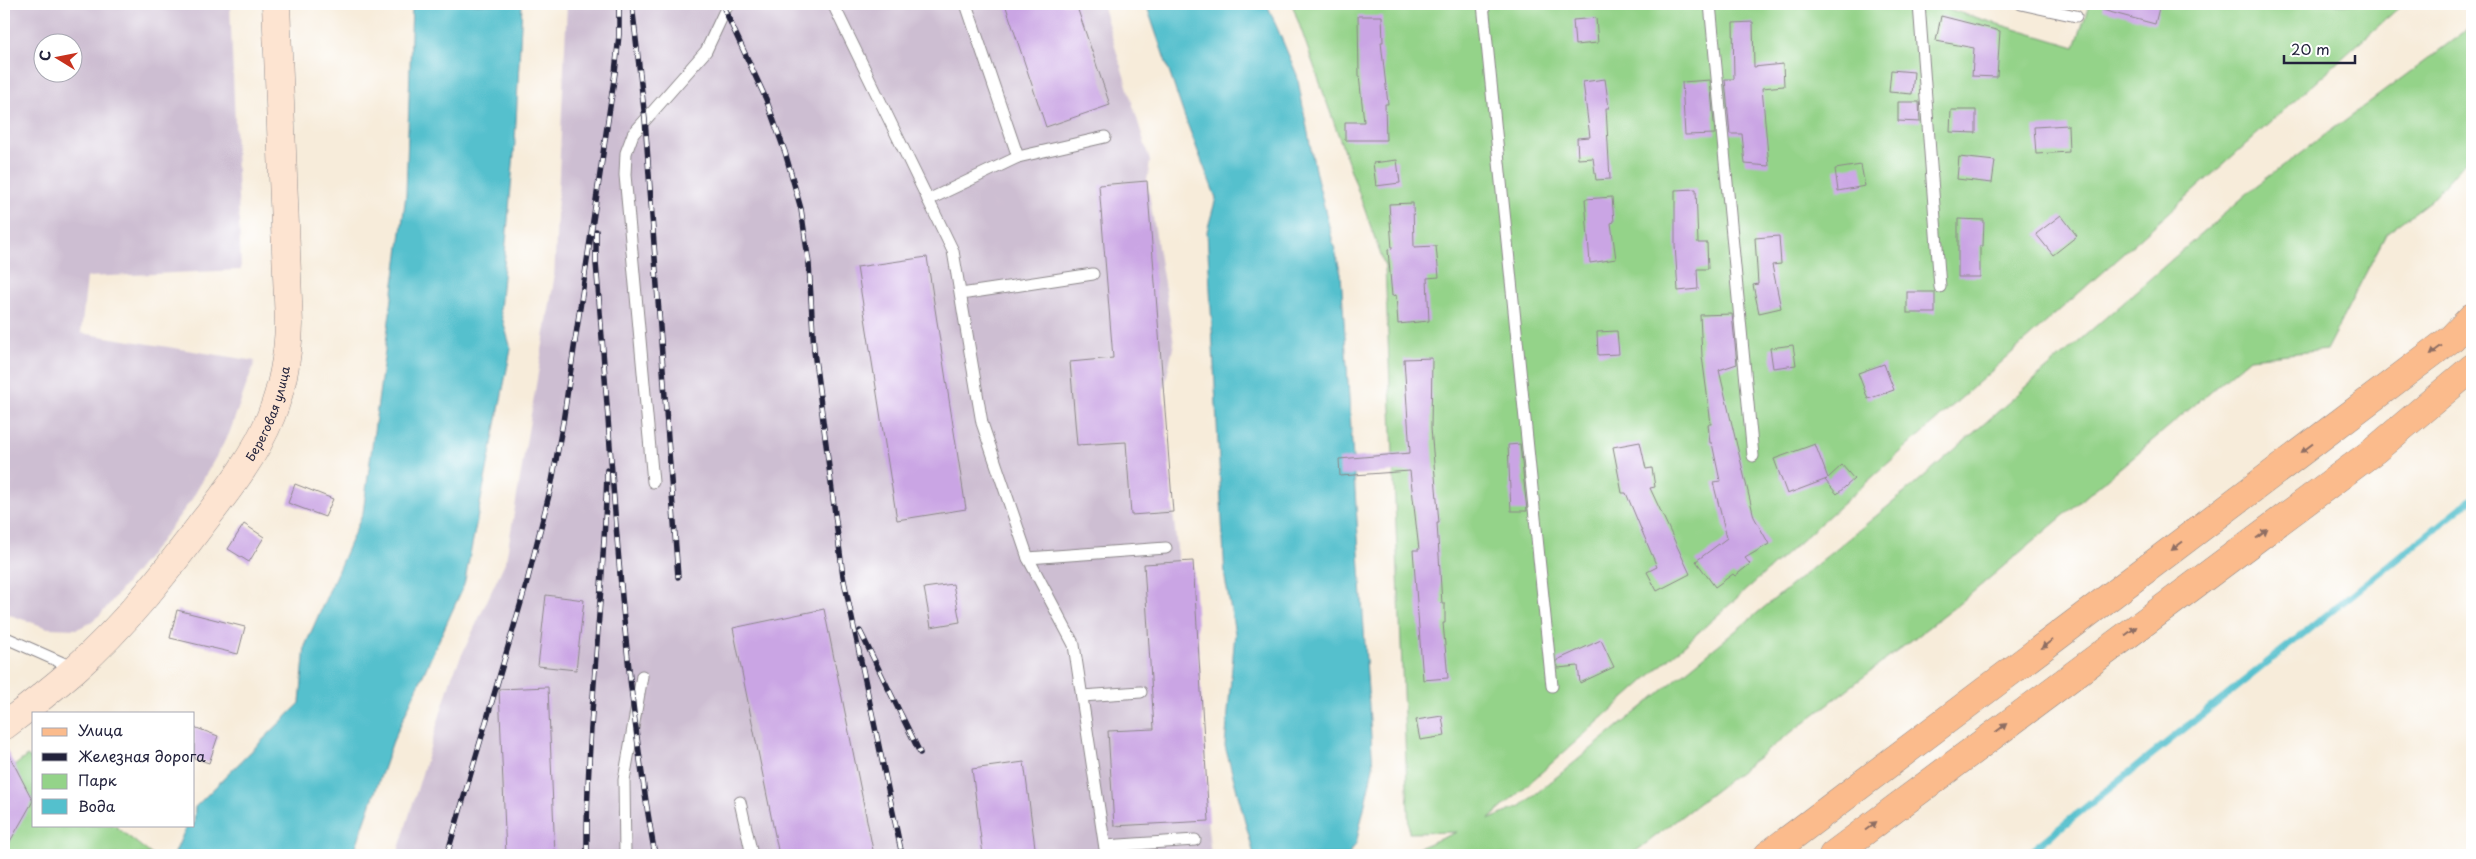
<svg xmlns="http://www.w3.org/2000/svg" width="2476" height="859" viewBox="0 0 2476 859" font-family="'Playpen Sans',sans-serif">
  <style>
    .industrial { fill: #cdbed2; fill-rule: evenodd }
    .green { fill: #94d389; stroke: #5b7a62 }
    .water { fill: #54c0cd; stroke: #3b7184 }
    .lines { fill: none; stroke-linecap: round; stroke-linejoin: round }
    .stream { stroke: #54c0cd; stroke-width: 7 }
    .building { fill: #caa5e4 }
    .lane-casing { stroke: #8c878a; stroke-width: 13 }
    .secondary-casing { stroke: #8c878a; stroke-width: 29 }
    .primary-casing { stroke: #8c878a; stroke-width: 29 }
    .lane { stroke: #fff; stroke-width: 11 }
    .secondary { stroke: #fde4d1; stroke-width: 28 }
    .primary { stroke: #fbbb8c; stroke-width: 28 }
    .rail-casing { stroke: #22223b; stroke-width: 5.5 }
    .rail { stroke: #fff; stroke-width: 4; stroke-dasharray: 11; stroke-linecap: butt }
    .oneway { fill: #8e6e64 }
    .labels { text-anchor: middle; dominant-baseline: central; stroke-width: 4; stroke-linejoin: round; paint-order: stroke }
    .street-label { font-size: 12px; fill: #22223b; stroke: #fff }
  </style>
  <rect width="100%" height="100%" fill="#fff"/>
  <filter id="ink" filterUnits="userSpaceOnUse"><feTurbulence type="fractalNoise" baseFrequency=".02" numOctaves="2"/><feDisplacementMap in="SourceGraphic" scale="10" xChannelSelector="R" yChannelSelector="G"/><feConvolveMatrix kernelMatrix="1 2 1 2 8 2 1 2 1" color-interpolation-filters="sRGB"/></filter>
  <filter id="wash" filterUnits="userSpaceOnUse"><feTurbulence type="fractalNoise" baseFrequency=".0096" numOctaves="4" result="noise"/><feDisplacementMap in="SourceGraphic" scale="20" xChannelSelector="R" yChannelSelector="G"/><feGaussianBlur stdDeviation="1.12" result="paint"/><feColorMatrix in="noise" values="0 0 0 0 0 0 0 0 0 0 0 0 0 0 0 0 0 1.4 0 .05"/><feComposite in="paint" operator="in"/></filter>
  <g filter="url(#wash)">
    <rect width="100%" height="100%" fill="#f7ecda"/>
    <g class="industrial">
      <path d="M4,4H230L241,270L87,277L81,333L255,361L229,434L192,499L157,546L101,614L88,624L77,629L48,628L4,613V596L7,586L4,584ZM42,42H72V72H42Z"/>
      <path d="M567,4H1102L1150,161L1147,181L1174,343L1163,394L1173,512L1211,855H397L452,676L506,560L554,280Z"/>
    </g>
    <g class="green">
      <path d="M1292,4H1931L2075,47L2089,5L2085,4H2403L1488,820L1521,806L1914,485L2256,186L2472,26V154L2431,200L2386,234L2326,350L2250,358L1960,603L1631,855H1401L1457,832L1409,833L1385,267Z"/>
      <path d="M27,756L34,761V825H114L152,855H4V774Z"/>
    </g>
    <g class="water">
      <path d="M412,4H522L515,142L500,310L511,349L464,585L393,741L353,855H174L187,825H194L195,807L300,703L305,646L363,513L406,195Z"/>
      <path d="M1146,4H1267L1297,75L1315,170L1341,274L1373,768L1356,844L1348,855H1254L1225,746L1235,633L1225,578L1207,231L1216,198L1185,118Z"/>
    </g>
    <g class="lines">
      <path class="stream" d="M2026,855L2472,499"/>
    </g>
    <g id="blocks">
      <g class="building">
        <path d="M1005,4H1076L1110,105L1046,127Z"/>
        <path d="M2103,4H2160L2155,24L2102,10Z"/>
        <path d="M1358,16H1382L1383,42H1381L1388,104H1385L1386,140H1345V122H1364L1359,75Z"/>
        <path d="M1941,16L2000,31L1997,77L1972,76L1974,48L1936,41Z"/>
        <path d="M1596,18L1598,43L1575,45L1573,20Z"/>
        <path d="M1753,22L1754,67L1783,64L1784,86L1762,88L1769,166L1745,164L1742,134H1730L1725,79H1734L1733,23Z"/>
        <path d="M1891,70L1914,72L1912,94L1889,92Z"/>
        <path d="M1605,79L1609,108H1606L1610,179L1596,180L1593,158L1578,159L1577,138L1590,137L1583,82Z"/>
        <path d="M1710,80L1715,134L1685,135L1682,82Z"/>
        <path d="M1898,102H1919L1920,122L1898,121Z"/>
        <path d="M1951,110H1976V133L1950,132Z"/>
        <path d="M2068,125L2069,152L2036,154L2034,127Z"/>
        <path d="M1959,157L1995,161L1992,183L1957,179Z"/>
        <path d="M1397,160L1400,183L1376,186L1373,163Z"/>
        <path d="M1861,165L1865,186L1838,191L1835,169Z"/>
        <path d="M1147,181L1173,512L1131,515L1126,442L1077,445L1070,362L1113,358L1099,185Z"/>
        <path d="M1696,189L1698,243H1707L1708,269H1697L1698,289L1678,291L1675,245V190Z"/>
        <path d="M1612,197L1614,222L1611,223L1616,259L1590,263L1585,199Z"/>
        <path d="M1413,203L1414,247L1436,246L1439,277L1427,278L1429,321L1398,324L1396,295L1392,296L1388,250L1392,249L1389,204Z"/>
        <path d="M2061,215L2077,236L2053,255L2036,234Z"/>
        <path d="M1958,219L1984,220L1983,246H1980V277H1958Z"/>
        <path d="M1779,236L1781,264L1772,265L1781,308L1759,313L1753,285L1758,284L1755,238Z"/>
        <path d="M927,257L966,509L897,520L857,267Z"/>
        <rect x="1907" y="292" width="28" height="21"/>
        <path d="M1732,314L1737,364L1719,370L1754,517L1769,544L1745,558L1750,564L1735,576L1733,574L1715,587L1696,561L1727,538L1713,482L1720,481L1712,443H1710L1708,424H1711L1702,356L1700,315Z"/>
        <path d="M1617,331L1619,354L1598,355L1597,332Z"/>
        <path d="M1793,345L1796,365L1773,368L1770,348Z"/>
        <path d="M1432,358L1431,428L1439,523H1437L1442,604H1445V623H1443L1448,678L1423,680L1413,550H1419L1410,471L1340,476L1339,459L1410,453L1404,359Z"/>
        <path d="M1884,364L1894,390L1868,399L1858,373Z"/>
        <path d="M1640,442L1646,469L1652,468L1655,487L1650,488L1690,574L1657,591L1647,572L1657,567L1626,493H1622L1613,447Z"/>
        <path d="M1520,444L1527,511H1511L1508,445Z"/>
        <path d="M1815,444L1828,478L1842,465L1854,479L1837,494L1825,480L1827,479L1787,494L1774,459Z"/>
        <path d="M295,484L333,499L325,517L288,503Z"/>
        <path d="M244,524L264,537L249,562L228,549Z"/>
        <path d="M1193,561L1209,821L1114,826L1108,731L1154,729L1144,564Z"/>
        <path d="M953,584L960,622L931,627L924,588Z"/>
        <path d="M546,595L584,600L576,670L538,666Z"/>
        <path d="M824,609L874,855H779L733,628Z"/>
        <path d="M177,610L245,627L238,654L170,638Z"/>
        <path d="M1601,640L1614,667L1580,683L1578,666L1558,668L1557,660Z"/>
        <path d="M548,687L555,855H506L499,689Z"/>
        <path d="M1442,716L1445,736L1420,740L1416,720Z"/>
        <path d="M194,727L218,736L209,763L194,758Z"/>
        <path d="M4,745L33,801L4,852Z"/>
        <path d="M1024,762L1036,855H983L972,769Z"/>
      </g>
    </g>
  </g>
  <g filter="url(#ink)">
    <use href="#blocks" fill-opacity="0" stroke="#8c878a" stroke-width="1"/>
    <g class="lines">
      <defs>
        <g id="lane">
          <path d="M833,4L953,251L982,423L1028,558L1074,645L1106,855"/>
          <path d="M966,4L1018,157"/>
          <path d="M1483,4L1552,686"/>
          <path d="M1710,4L1753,456"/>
          <path d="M1919,4L1940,287"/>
          <path d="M2021,4L2076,16"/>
          <path d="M928,200L1018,157L1105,137"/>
          <path d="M961,294L1093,274"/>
          <path d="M653,482L625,175L626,153L633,134L706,51L728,4"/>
          <path d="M1028,558L1166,548"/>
          <path d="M4,637L74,668"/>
          <path d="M1082,696L1141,692"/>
          <path d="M740,802L752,855"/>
          <path d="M1105,846L1195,840"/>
          <path d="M625,855L624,780L642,676"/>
        </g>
        <g id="secondary">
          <path id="s1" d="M4,726C28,708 52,689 75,669C124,626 165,573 204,521C229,489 256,454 271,416C283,386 288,356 289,324L276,4"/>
        </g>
        <g id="primary">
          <path d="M1768,855L2452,338L2472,317"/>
          <path d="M1833,855L2375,450L2472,368"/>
        </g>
      </defs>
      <use href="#lane" class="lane-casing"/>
      <use href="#secondary" class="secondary-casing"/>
      <use href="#primary" class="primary-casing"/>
      <use href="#lane" class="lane"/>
      <use href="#secondary" class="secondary"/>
      <use href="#primary" class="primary"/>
      <defs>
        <g id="rail">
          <path d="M632,4L645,119L678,577"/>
          <path d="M722,4L766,99L785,152L801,209L809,264L814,351L843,576L902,855"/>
          <path d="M596,231V263C613,460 620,661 655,855"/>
          <path d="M860,631L920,753"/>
          <path d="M447,855L527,582L551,487L563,422L615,73L619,35V4"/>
          <path d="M587,855C586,726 604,599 607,470"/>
        </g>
      </defs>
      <use href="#rail" class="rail-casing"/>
      <use href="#rail" class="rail"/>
    </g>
    <defs><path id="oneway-solid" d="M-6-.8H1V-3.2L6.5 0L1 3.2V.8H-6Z" transform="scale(1.25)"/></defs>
    <g class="oneway">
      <use href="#oneway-solid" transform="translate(2436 350) rotate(143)"/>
      <use href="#oneway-solid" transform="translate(2307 448) rotate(143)"/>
      <use href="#oneway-solid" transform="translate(2262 534) rotate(-37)"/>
      <use href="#oneway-solid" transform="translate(2177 546) rotate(143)"/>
      <use href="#oneway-solid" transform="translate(2131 631) rotate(-37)"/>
      <use href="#oneway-solid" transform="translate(2047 644) rotate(143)"/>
      <use href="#oneway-solid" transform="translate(2001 728) rotate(-37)"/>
      <use href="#oneway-solid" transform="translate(1871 826) rotate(-37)"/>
    </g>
  </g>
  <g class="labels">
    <g class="street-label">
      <text stroke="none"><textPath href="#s1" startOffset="414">Береговая улица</textPath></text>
    </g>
  </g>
  <rect width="2476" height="859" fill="none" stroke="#fff" stroke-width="20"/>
  <rect x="32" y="712" width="162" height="115" fill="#ffffff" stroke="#a7a7b1"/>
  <rect x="42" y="728" width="25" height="8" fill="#fbbb8c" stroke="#a7a7b1"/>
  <text x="78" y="736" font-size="15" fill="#22223b">Улица</text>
  <rect x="42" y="753" width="25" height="8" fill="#22223b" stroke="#a7a7b1"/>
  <text x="78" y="762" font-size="15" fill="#22223b">Железная дорога</text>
  <rect x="42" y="774" width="25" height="15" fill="#94d389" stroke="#a7a7b1"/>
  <text x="78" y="786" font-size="15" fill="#22223b">Парк</text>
  <rect x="42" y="799" width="25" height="15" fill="#54c0cd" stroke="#a7a7b1"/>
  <text x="78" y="812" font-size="15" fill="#22223b">Вода</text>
  <g transform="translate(58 58) rotate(280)"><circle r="24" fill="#ffffff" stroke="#a7a7b1"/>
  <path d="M0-4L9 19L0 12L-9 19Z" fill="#c8321e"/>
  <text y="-8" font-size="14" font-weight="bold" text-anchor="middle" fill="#22223b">С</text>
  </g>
  <path d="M2284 55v8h71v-8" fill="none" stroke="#22223b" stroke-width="2.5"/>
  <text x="2291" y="55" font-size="15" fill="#22223b" stroke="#ffffff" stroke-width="4" paint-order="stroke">20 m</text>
</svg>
